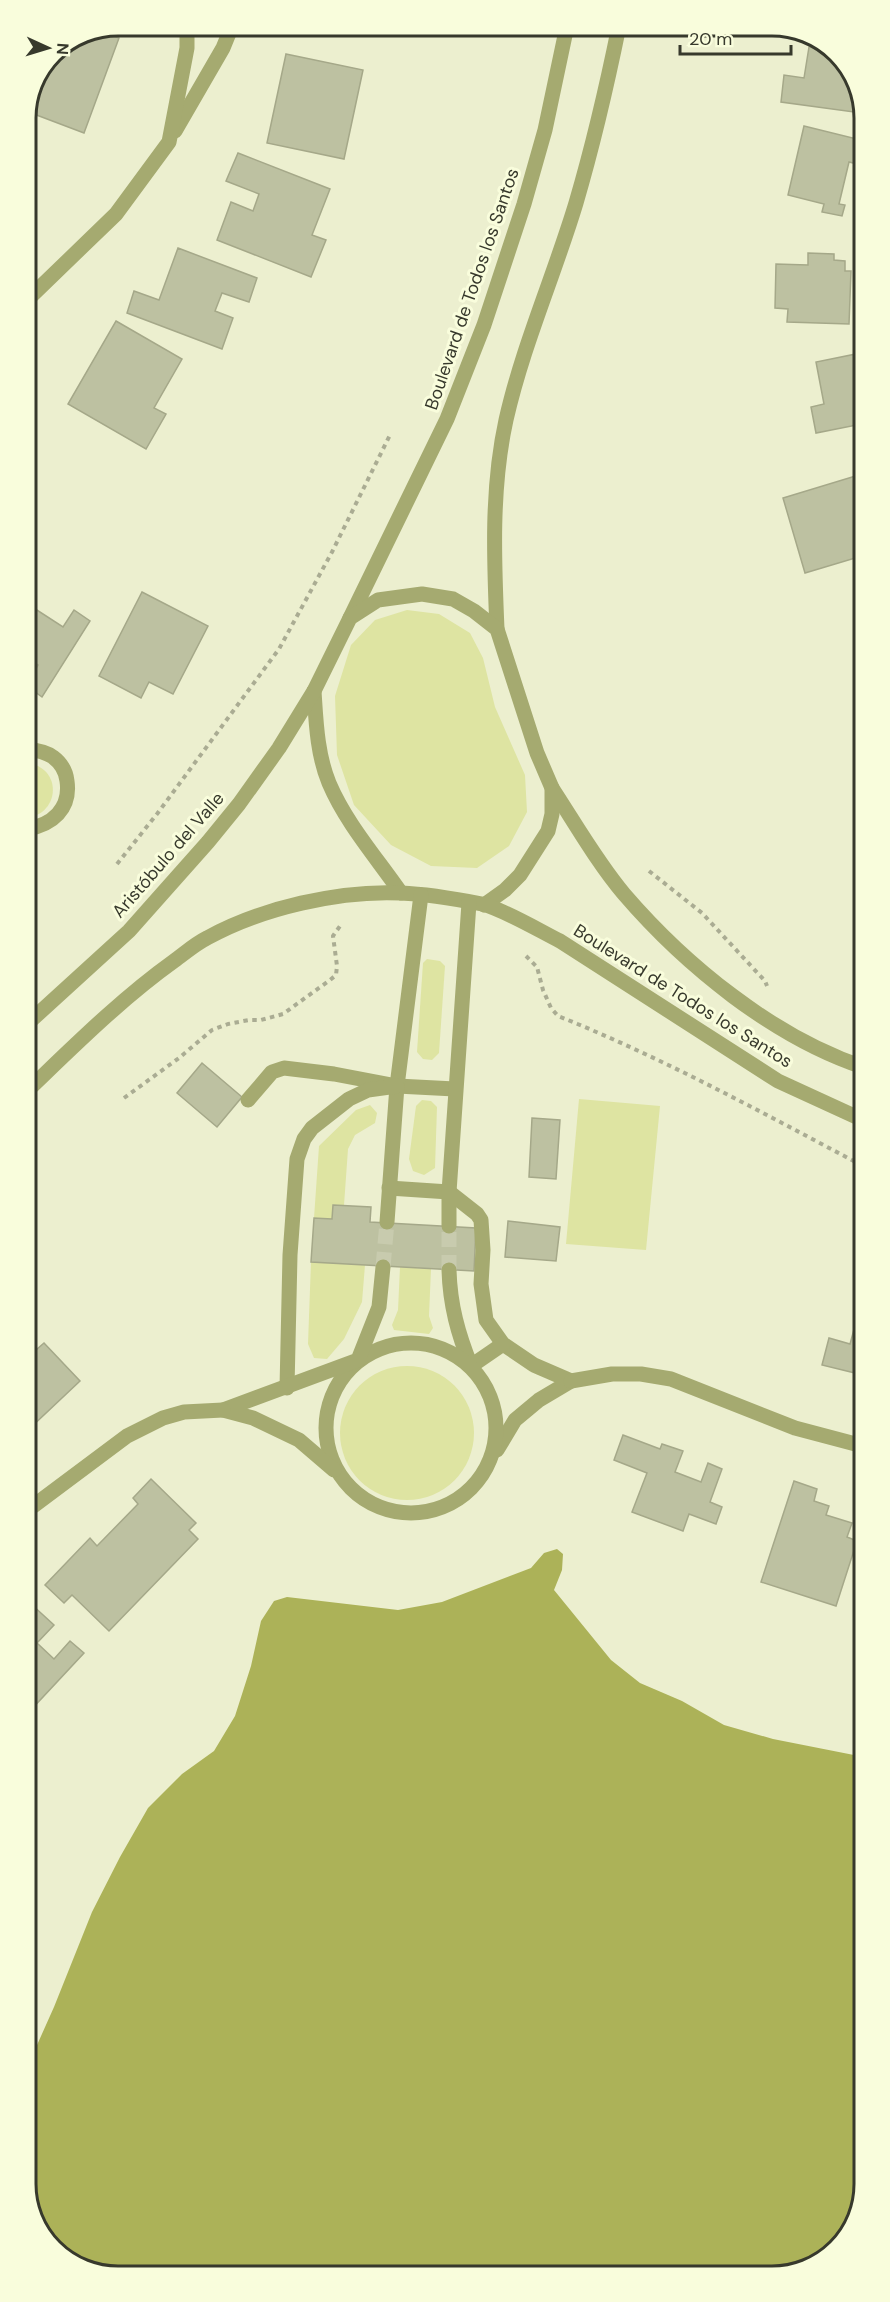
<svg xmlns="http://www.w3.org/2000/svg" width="890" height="2302" viewBox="0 0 890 2302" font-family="'DM Sans',sans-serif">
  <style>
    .green { fill: #dee4a2 }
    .water { fill: #acb258 }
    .building { fill: #bdc1a1; stroke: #a5a889; stroke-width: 1.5 }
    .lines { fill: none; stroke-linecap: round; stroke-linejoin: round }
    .minor-tunnel { stroke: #c8cbae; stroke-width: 15; stroke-dasharray: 15 8; stroke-linecap: butt }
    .path { stroke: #aaac93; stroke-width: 4; stroke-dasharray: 4.5 4.5; stroke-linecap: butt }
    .minor { stroke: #a5aa70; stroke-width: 15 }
    .labels { text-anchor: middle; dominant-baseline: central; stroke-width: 6; stroke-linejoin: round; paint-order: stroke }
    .street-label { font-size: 18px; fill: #37392c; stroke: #f9fddc }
    .rim { fill: none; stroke: #37392c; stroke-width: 3 }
  </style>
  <rect width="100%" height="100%" fill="#ecefcf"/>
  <g class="green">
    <path d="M407,610L439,614L470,633L483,658L495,707L525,775L527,812L509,846L477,868L431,866L391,845L354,805L337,755L335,696L351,645L375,620Z"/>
    <path d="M27,763C62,767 61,813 27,818Z"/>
    <path d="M427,959L440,961L445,966L439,1053L432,1060L423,1059L417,1052L423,963Z"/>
    <path d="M579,1099L660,1106L646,1250L566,1244Z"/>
    <path d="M422,1100L431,1101L437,1107L435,1168L424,1175L413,1171L409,1159L416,1106Z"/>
    <path d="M370,1105L377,1113L375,1123L355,1135L348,1149L344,1205H333L332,1219L314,1218L319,1146L356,1110Z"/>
    <path d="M311,1262L365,1265L362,1302L344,1339L327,1359L314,1358L308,1344Z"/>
    <path d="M400,1267L431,1269L429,1316L433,1328L429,1334L394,1330L392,1325L398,1310Z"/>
    <circle cx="407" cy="1433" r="67"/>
  </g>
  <path class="water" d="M557,1549L563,1554L562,1570L554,1590L611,1660L640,1683L682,1701L724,1725L773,1739L864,1757V2185L846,2240L796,2273L111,2276L61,2257L29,2208V2063L54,2007L92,1912L120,1857L148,1808L182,1774L214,1751L235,1716L251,1666L261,1621L274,1601L287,1597L398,1610L442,1602L531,1568L544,1553Z"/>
  <g class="building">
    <path d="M331,26H358L356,32Z"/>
    <path d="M102,32L119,38L84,133L26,111L53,52Z"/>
    <path d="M822,44L833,48L861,94V113L781,102L784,75L804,78L809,47L821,49Z"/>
    <path d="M286,54L363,70L344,159L267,143Z"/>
    <path d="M804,126L861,140V165L849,162L839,204L845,205L842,216L822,212L824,204L788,195Z"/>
    <path d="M238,153L330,189L312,235L326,240L311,277L217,240L231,202L253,211L259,194L226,181Z"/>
    <path d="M26,164L34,171L26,182Z"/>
    <path d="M178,248L257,278L249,302L222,293L215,311L233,318L222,349L127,313L134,291L159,300Z"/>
    <path d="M808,253L834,254V260L845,261V271H851L849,324L787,322L788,309L775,308L776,264L808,265Z"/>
    <path d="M116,321L182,359L154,408L166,414L146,449L68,404Z"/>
    <path d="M856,354L862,380V424L816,433L811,407L824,404L816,362Z"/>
    <path d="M862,474V556L805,573L783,498Z"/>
    <path d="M142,592L208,626L173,694L149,682L141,698L99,676Z"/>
    <path d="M26,603L63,627L74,610L90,621L42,697L27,686L38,665L26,657Z"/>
    <path d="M202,1063L242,1097L217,1127L177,1093Z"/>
    <path d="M532,1118L560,1120L556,1179L529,1177Z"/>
    <path d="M333,1205L371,1207L370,1222L476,1228L474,1271L311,1262L314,1218L332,1219Z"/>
    <path d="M508,1221L560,1227L556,1261L505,1257Z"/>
    <path d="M863,1297V1375L822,1365L829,1338L850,1344Z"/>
    <path d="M44,1343L80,1381L28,1430L27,1355L29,1356Z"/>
    <path d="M623,1435L660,1449L662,1444L683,1451L675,1472L701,1482L708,1463L722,1469L710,1502L722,1507L716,1524L689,1514L683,1531L632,1512L647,1473L614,1460Z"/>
    <path d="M151,1479L196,1523L189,1530L198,1539L109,1631L72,1595L64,1603L45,1585L90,1538L97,1546L138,1504L133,1498Z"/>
    <path d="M794,1481L817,1489L814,1501L829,1506L826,1515L852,1523L847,1537L857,1541L836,1606L761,1582Z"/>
    <path d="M864,1573V1605L858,1604Z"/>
    <path d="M30,1603L54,1625L37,1643L54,1659L70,1641L84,1653L28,1713V1606Z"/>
  </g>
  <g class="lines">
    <g class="minor-tunnel">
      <path d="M383,1267L387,1222"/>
      <path d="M449,1270V1226"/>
    </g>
    <g class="path">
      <path d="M117,864L157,814L279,649L332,552L390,435"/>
      <path d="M649,871L702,913L765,981L767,986"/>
      <path d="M526,956L537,967L543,990L551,1008L558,1016C663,1058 763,1113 863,1166"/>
      <path d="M124,1098L179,1058L212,1030L228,1024L249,1020H261L283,1014L330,980L336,975L337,966L333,936L340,926L343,925"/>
    </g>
    <g class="minor">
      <path d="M175,131L223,48L232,26"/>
      <path d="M26,301L116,214L169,142L187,48V26"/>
      <path d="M350,618L447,419L484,325L524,204L545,130L567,26"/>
      <path d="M497,629C494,560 491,488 506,420C523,345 554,276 576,203C593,145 607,85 619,26"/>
      <path d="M314,691C316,721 317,754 329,783C346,823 376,857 401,893"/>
      <path d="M27,749C36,750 46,752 53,757C61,763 66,772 67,781C71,809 52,825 27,829"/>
      <path d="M552,788C575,823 597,862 624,894C685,965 773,1037 863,1067"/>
      <path d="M27,1024L129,931L208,842L239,804L279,748L314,691L350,618L378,600L422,594L453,599L474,611L497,629L537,753L552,788V814L548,831L520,875L505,890L484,905"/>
      <path d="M27,1091C74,1046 121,999 174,961C185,953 195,944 207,938C261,908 340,890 401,893C427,894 456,899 482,904C503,909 540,931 560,941L778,1081L863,1120"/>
      <path d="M248,1100L272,1072L284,1068L334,1074L397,1086L455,1089"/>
      <path d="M389,1188L449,1192L477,1214L481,1220L483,1250L481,1284L486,1320L503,1344L534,1365L571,1381L539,1400L515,1420L497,1450"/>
      <path d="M387,1222L397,1086L421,895"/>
      <path d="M449,1226V1192L469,903"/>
      <path d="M449,1270C450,1305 458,1334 471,1366L503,1344"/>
      <circle cx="411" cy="1428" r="85"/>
      <path d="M571,1381L612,1374H641L671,1379L795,1428L863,1446"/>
      <path d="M287,1388L290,1255L297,1159L304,1139L312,1128L349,1099L368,1090L397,1086"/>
      <path d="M334,1470L299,1440L253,1418L223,1410L358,1360L379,1307L383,1267"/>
      <path d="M28,1510L127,1436L163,1418L184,1412L223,1410"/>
    </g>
  </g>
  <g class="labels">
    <g class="street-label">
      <text transform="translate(472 289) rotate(-71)">Boulevard de Todos los Santos</text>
      <text transform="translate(168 855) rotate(-49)">Aristóbulo del Valle</text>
      <text transform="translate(683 996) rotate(32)">Boulevard de Todos los Santos</text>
    </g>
  </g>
  <path d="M0 0H890V2302H0ZM118 36H772A82 82 0 0 1 854 118V2184A82 82 0 0 1 772 2266H118A82 82 0 0 1 36 2184V118A82 82 0 0 1 118 36Z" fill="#f9fddc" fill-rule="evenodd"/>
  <path class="rim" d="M118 36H772A82 82 0 0 1 854 118V2184A82 82 0 0 1 772 2266H118A82 82 0 0 1 36 2184V118A82 82 0 0 1 118 36Z"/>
  <g transform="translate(48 48) rotate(94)" stroke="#f9fddc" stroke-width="4.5" paint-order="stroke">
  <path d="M0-4.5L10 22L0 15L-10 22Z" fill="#37392c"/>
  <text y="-9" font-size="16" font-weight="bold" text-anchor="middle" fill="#37392c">N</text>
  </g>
  <path d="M680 45v9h111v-9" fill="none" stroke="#37392c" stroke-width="3"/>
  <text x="689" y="45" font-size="18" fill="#37392c" stroke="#f9fddc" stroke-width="4.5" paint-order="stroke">20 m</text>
</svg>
